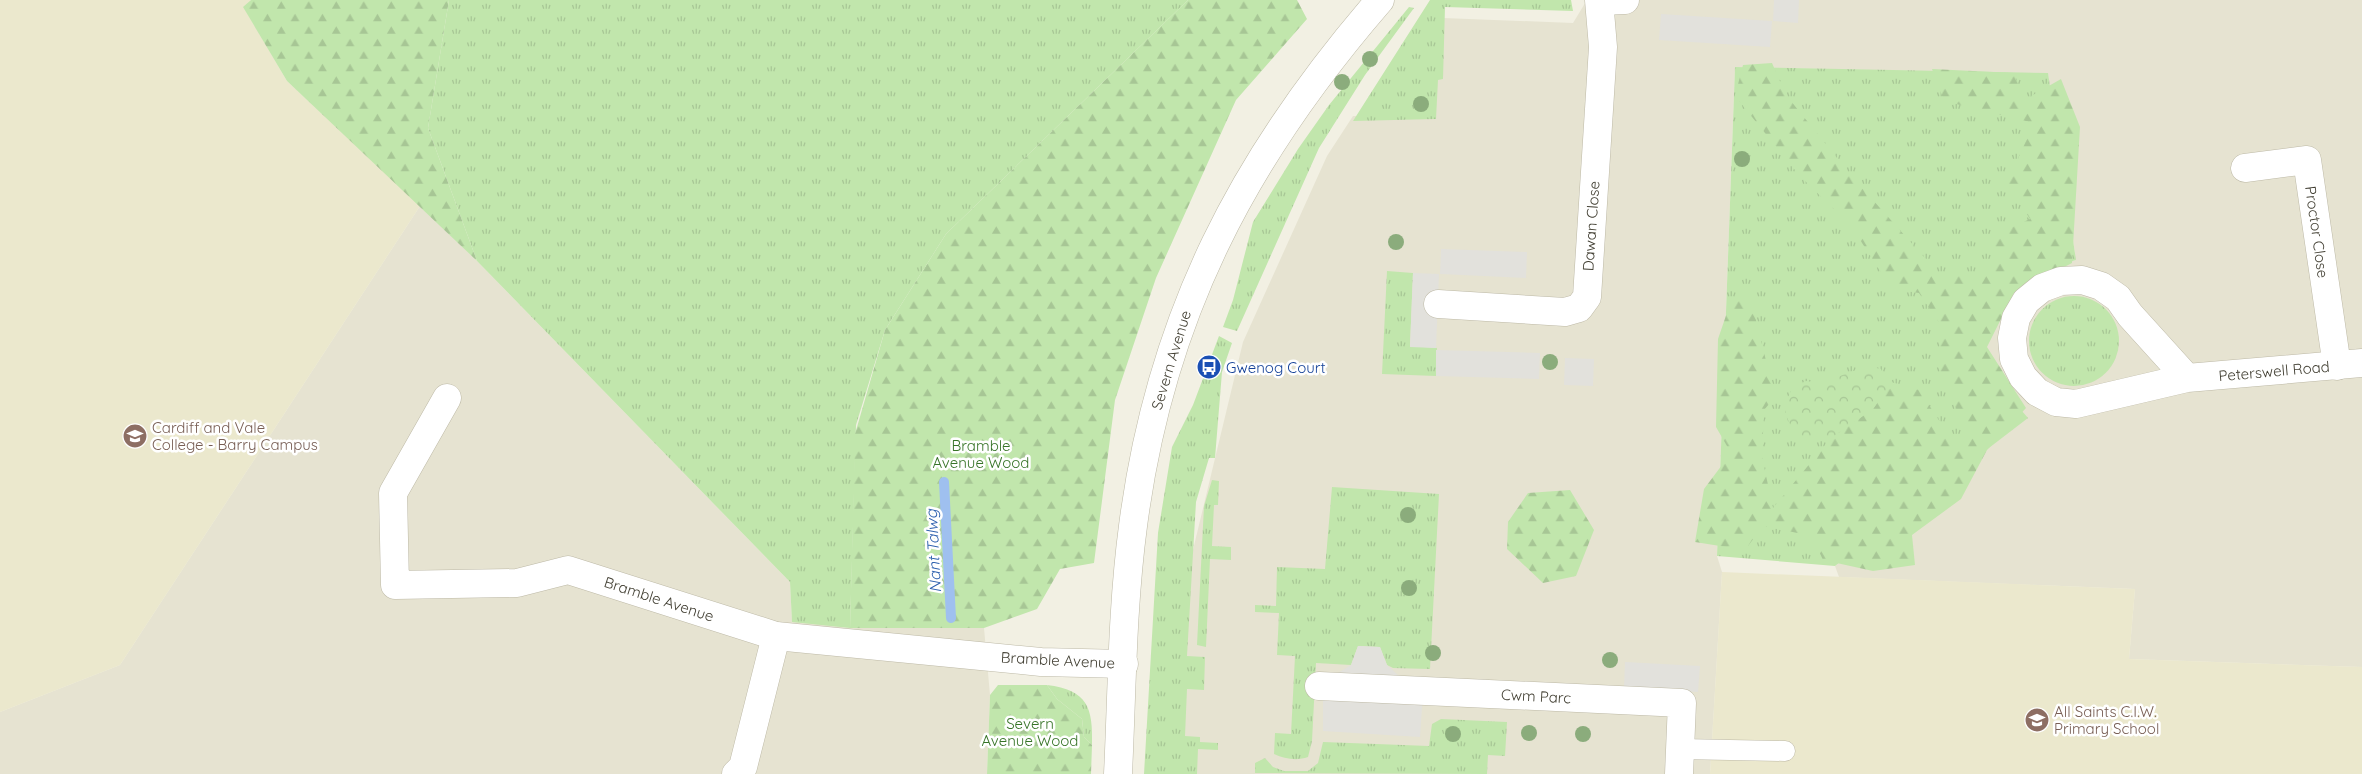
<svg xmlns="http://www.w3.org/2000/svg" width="2362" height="774" viewBox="0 0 2362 774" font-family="Quicksand,sans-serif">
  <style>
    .residential { fill: #e6e3d1 }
    .education { fill: #ebe8cd }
    .grass { fill: url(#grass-tufts) }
    .forest { fill: url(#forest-firs) }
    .park { fill: url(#park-crowns) }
    .parking { fill: #e2e1dc }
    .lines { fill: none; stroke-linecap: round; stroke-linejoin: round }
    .stream { stroke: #9fc0ef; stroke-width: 10 }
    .service-casing { stroke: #bdb9a6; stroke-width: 21 }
    .minor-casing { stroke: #bdb9a6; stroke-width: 29 }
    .service { stroke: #fff; stroke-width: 20 }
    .minor { stroke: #fff; stroke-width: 28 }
    .tree { fill: #8bac7c }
    .labels { text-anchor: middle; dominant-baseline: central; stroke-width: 5; stroke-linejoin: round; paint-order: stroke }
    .street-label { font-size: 15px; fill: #434034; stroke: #fff }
    .transit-label { font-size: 15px; fill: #164399; stroke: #fff; text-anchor: start }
    .education-label { font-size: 15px; fill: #785e54; stroke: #fff; text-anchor: start }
    .park-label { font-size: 15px; fill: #377428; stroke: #fff }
    .water-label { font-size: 16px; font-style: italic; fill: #2e61ae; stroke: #fff }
  </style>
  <defs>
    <pattern id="grass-tufts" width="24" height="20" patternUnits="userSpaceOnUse" patternTransform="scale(1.25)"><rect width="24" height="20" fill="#c1e6ac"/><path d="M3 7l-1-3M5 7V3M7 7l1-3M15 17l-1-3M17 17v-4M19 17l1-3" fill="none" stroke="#a7c695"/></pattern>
    <pattern id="forest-firs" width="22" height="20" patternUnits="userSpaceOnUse" patternTransform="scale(1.25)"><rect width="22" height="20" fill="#c1e6ac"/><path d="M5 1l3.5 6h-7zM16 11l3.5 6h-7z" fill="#a7c695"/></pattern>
    <pattern id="park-crowns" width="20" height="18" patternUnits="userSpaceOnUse" patternTransform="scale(1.25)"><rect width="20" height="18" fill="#c1e6ac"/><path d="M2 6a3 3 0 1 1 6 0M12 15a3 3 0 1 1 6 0" fill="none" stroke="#a7c695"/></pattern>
  </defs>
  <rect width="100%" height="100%" fill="#f2f0e3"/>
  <g class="residential">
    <path d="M1587,0H2362V667L2129,659L2135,589L1839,577L1835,566L2027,418L1990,374L1983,322L2027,275L2076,260L2048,74L1735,67L1717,556L1722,572L1710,774H1163L1160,687L1243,342L1327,156L1353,116H1433L1443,18L1573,23Z"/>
    <path d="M420,206L477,261L790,582L792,621L850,628H984L990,695L987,774H0V712L120,665Z"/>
  </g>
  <g class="education">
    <path d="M0,0H251L244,8L287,81L420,206L120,665L0,712Z"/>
    <path d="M1722,572L2135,589L2129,659L2362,667V774H1710Z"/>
  </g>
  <g class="grass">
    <path d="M449,0H1188L946,234L885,330L856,425L850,628L792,622L790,582L477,261L428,128Z"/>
    <path d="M1430,0H1571L1573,11L1445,7L1443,79L1438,80L1436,119L1353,121Z"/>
    <path d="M1409,7L1414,8L1365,75L1319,148L1237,331L1223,327L1233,300L1253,222L1298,149L1329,105Z"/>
    <path d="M1735,67L2048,73L2076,260L2027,275L1983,322L1990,374L2028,418L1835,566L1717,556Z"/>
    <path d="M1387,271L1413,273L1410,346L1437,348L1436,376L1382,374Z"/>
    <circle cx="2074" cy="341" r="45"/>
    <path d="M1219,336L1232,343L1222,372L1215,458H1209L1196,502L1187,656L1205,657L1204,690L1187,689L1185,736L1200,737V742L1218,743V750L1198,749L1197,774H1144L1158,533L1172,447L1193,405Z"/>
    <path d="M1212,480L1219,481L1218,505H1214L1212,546L1231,547V560L1210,559L1206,647L1197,645L1204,506Z"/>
    <path d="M1332,487L1439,494L1430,669L1393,668L1387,665L1380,647L1358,646L1351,665L1316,663L1312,741L1308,757C1297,761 1285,759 1274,754L1275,733L1291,734L1295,656L1277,655L1279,613L1255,612V605L1276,606L1277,567L1325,569Z"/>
    <path d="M1047,685C1088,690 1093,708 1092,745L1084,737L1082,719L1057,699Z"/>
    <path d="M1441,719L1507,722L1505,756L1488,755L1487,774L1255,773V763L1265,758L1273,767L1284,771H1308L1318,763L1323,742L1429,746L1432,724Z"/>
  </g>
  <g class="forest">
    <path d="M251,0H449L428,128L477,261L287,81L243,7Z"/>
    <path d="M1188,0H1297L1307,19L1236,100L1156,278L1115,400L1094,563L1060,569L1037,609L984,628H850L855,434L885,330L946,234Z"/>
    <path d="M1772,63L1786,95L1854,179L1942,277L1995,273V235L2030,219L2007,183L2034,123L1944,101L1932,69L2014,73L2024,100L2061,79L2080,127L2072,263L2014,293L1987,347L2026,408L1987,450L1961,499L1912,535L1915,565L1873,571L1823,560L1812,536L1763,526L1745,550L1695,542L1704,489L1731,453L1716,427L1718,339L1732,298L1752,304L1775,397L1764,410L1762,457L1773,508L1831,438L1873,409L1891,382L1919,390L1948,434L1968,435L1937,364L1942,327L1919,293L1892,289L1851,226L1799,175L1735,96L1743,65Z"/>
    <path d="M1570,490L1594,530L1576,576L1543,583L1507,549L1508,522L1528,493Z"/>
    <path d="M998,685H1047L1057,699L1082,719L1084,737L1092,745L1091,774H987L990,695Z"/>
  </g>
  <path class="park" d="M1867,366L1881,369L1889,387L1873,409L1831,438L1807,439L1792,429L1785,413L1787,399L1793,387L1806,381L1821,383Z"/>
  <g class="parking">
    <path d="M1774,0H1799L1798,23L1773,21Z"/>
    <path d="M1661,14L1772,21L1770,47L1659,40Z"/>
    <path d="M1441,249L1527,252L1526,278L1440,274Z"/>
    <path d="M1413,273L1439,274L1436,348L1410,347Z"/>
    <path d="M1436,350L1540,353L1539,379L1436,376Z"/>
    <path d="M1565,358L1594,359L1593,386L1564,385Z"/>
    <path d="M1358,646L1380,647L1387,665L1399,676L1424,678L1420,737L1323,731V700L1338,673L1351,665Z"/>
    <path d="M1625,662L1700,666L1698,692L1624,688Z"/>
  </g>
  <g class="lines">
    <path class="stream" d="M944,482L951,618"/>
    <defs>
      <path id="service" d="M1680,749L1785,751"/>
      <g id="minor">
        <path d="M1600,1L1625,0"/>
        <path d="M2245,168L2307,160L2337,366"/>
        <path d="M1438,304L1565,312L1579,308L1587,297L1603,47L1599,0"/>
        <path d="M2187,378L2130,315L2118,298L2101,286L2082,280L2061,281L2042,288L2026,301L2016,318L2012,338L2014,359L2023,377L2037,392L2056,402L2076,404L2187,378L2362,363"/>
        <path d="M447,398L393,493L395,585L517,583L568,570L776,636L1041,662L1124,664"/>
        <path d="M1319,686L1682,703L1679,774"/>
        <path d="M736,774L743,767L776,636"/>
        <path d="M1118,774C1122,692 1122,608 1133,526C1160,317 1243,158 1380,0"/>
      </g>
    </defs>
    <use href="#service" class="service-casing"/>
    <use href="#minor" class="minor-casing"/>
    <use href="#service" class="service"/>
    <use href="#minor" class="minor"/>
  </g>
  <g class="tree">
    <circle cx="1370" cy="59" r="8"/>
    <circle cx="1342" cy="82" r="8"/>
    <circle cx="1421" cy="104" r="8"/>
    <circle cx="1742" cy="159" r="8"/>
    <circle cx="1396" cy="242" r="8"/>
    <circle cx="1550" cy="362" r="8"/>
    <circle cx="1408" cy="515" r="8"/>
    <circle cx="1409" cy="588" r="8"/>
    <circle cx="1433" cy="653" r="8"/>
    <circle cx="1610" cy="660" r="8"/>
    <circle cx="1529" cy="733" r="8"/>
    <circle cx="1453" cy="734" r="8"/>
    <circle cx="1583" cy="734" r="8"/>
  </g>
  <defs>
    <symbol id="bus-disc" viewBox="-11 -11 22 22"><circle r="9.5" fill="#1a4fb4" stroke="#fff"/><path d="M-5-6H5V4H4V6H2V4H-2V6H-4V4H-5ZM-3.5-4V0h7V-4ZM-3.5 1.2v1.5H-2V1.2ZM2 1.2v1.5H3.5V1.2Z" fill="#fff"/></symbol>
    <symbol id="university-disc" viewBox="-11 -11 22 22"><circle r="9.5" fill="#8d6e63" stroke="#fff"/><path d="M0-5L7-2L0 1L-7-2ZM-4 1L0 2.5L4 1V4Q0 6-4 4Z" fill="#fff"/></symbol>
    <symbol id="school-disc" viewBox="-11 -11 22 22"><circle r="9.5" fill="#8d6e63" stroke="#fff"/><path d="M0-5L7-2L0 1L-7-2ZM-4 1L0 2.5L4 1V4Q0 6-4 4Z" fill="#fff"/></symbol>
  </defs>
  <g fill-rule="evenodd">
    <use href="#bus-disc" x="1195" y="353" width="28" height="28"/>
    <use href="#university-disc" x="121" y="422" width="28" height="28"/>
    <use href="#school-disc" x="2023" y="706" width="28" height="28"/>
  </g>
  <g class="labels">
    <g class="street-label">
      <text transform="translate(1591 226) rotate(-86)">Dawan Close</text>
      <text transform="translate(2317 232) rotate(82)">Proctor Close</text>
      <text transform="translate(1171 360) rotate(-73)">Severn Avenue</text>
      <text transform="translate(2274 371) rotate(-5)">Peterswell Road</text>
      <text transform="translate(659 599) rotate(18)">Bramble Avenue</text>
      <text transform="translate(1058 660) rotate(3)">Bramble Avenue</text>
      <text transform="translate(1536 696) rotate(3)">Cwm Parc</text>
    </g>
    <g class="transit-label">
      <text x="1226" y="367">Gwenog Court</text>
    </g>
    <g class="education-label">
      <text x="152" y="427">Cardiff and Vale<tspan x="152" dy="17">College - Barry Campus</tspan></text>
      <text x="2054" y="711">All Saints C.I.W.<tspan x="2054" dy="17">Primary School</tspan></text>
    </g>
    <g class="park-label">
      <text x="981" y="445">Bramble<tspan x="981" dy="17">Avenue Wood</tspan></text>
      <text x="1030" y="723">Severn<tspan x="1030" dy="17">Avenue Wood</tspan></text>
    </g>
    <g class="water-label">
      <text transform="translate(933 551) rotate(-93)">Nant Talwg</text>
    </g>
  </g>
</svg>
